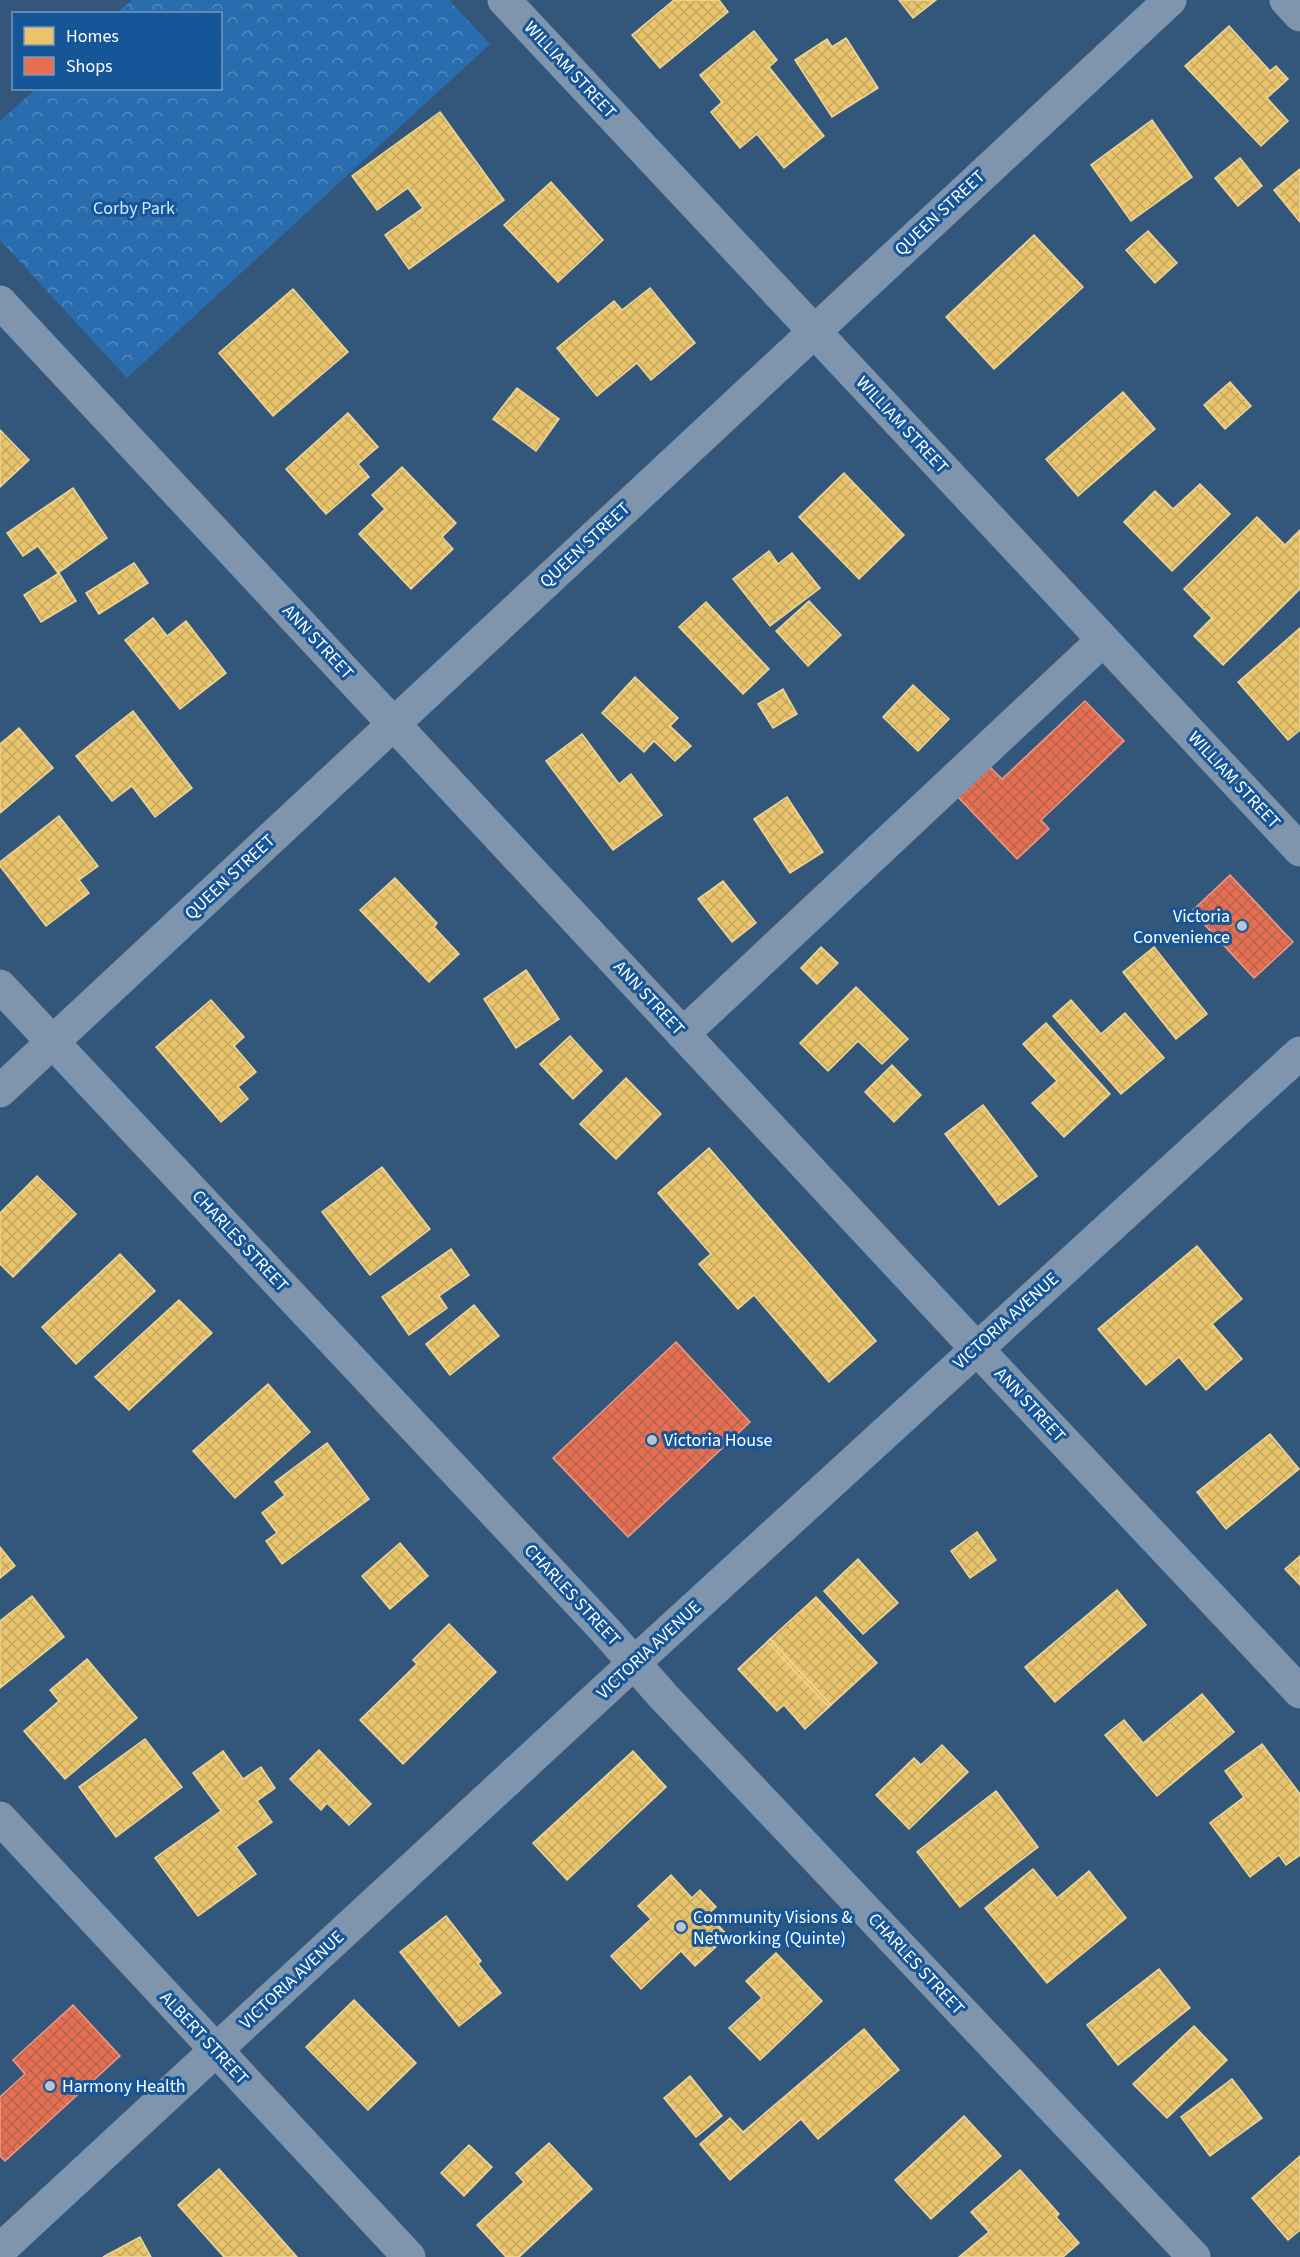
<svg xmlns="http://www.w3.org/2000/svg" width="1300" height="2257" viewBox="0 0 1300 2257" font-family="'Source Sans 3',sans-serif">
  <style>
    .park { fill: url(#park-crowns) }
    .homes { fill: url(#homes-cross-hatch); stroke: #f0d697; stroke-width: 1.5 }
    .shops { fill: url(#shops-cross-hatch); stroke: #ee9a85; stroke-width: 1.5 }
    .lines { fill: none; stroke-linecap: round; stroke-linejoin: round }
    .minor { stroke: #7e95ad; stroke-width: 33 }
    .poi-dot { fill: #b8c4d1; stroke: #165698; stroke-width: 2 }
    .labels { text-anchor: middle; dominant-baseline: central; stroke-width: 6; stroke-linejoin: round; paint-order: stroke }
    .street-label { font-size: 18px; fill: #fff; stroke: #165698 }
    .park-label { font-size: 18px; fill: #d0e7fc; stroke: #165698 }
    .poi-label { font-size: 18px; fill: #fff; stroke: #165698; text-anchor: start }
  </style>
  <defs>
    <pattern id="park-crowns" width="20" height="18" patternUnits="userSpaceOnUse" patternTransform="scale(1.5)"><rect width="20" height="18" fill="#2a6dae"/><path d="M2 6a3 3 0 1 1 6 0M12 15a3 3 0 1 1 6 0" fill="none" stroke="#558abe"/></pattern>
    <pattern id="homes-cross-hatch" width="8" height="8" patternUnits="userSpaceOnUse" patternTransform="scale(1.5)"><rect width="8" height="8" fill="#e9c46a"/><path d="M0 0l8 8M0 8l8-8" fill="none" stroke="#c2a662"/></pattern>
    <pattern id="shops-cross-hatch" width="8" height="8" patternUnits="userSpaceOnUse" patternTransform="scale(1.5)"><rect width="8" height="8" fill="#e76f51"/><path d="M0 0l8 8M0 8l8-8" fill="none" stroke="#b86450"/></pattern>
  </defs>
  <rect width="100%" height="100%" fill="#33577b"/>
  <path class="park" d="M132,0H449L490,44L127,378L0,240V121L36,89L220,88V14L117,13Z"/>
  <g class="homes">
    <path d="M674,0H719L728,12L660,68L632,35Z"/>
    <path d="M899,0H936L913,18Z"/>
    <path d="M1229,26L1270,71L1276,66L1288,79L1267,98L1288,121L1261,146L1185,66Z"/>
    <path d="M754,31L777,60L769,67L824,136L784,168L757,134L740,148L711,112L722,102L700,75Z"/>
    <path d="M846,38L878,88L832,117L795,60L827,39L832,47Z"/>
    <path d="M440,112L504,200L409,269L385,235L423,208L408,188L377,210L352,176Z"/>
    <path d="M1152,120L1192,177L1131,221L1091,165Z"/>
    <path d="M1240,158L1262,186L1238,206L1215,178Z"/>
    <path d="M1300,169V222L1274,190Z"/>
    <path d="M551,182L603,240L558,282L504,225Z"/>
    <path d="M1148,231L1177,263L1155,283L1126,250Z"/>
    <path d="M1034,235L1083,287L994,369L946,317Z"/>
    <path d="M650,288L695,343L651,380L637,363L597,396L557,348L614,301L622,310Z"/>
    <path d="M293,289L348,352L273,416L219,353Z"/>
    <path d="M1230,382L1251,406L1225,429L1204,405Z"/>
    <path d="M517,388L559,419L536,451L493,419Z"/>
    <path d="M1123,392L1155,429L1078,496L1046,459Z"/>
    <path d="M348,413L378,447L358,464L369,477L326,514L286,469Z"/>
    <path d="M0,430L29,460L0,487Z"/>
    <path d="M402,467L456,523L442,537L453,549L411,589L359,534L385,509L372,495Z"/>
    <path d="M844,473L904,535L859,579L799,517Z"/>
    <path d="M1200,484L1230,514L1172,571L1124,522L1155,491L1173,509Z"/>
    <path d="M73,488L107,538L58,573L38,546L23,556L7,533Z"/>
    <path d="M1257,517L1285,545L1300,530V589L1223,665L1194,636L1212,618L1184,589Z"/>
    <path d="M769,551L778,564L792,553L820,588L770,626L733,579Z"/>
    <path d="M134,563L148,583L99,614L86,593Z"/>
    <path d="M59,573L76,601L41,622L24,595Z"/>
    <path d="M809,601L841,635L808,666L776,631Z"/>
    <path d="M706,602L769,669L743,694L679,627Z"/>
    <path d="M153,618L167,636L186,621L226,673L180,709L125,640Z"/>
    <path d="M1300,628V730L1288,740L1238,682Z"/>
    <path d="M635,677L678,718L670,726L691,746L675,761L654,741L644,752L602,713Z"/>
    <path d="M913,685L949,719L918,751L883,717Z"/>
    <path d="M783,689L797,714L773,728L758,704Z"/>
    <path d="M133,711L192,788L155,817L132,786L112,801L76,756Z"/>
    <path d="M19,728L53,768L0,813V744Z"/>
    <path d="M582,734L619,784L631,774L662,815L613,850L546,761Z"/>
    <path d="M787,797L823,852L790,873L754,819Z"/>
    <path d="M59,816L98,866L79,880L89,893L46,926L0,866V862Z"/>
    <path d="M395,878L437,923L434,927L459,954L429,982L360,910Z"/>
    <path d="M723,881L756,923L732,942L698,899Z"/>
    <path d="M821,947L838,963L817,984L801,968Z"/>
    <path d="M1154,947L1207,1014L1176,1039L1123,972Z"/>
    <path d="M526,970L559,1019L516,1048L484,999Z"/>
    <path d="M856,987L908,1039L882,1064L858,1041L828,1071L800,1043Z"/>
    <path d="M211,1000L244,1037L234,1046L256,1072L238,1087L248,1099L221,1122L156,1047Z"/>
    <path d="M1071,1000L1101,1034L1125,1013L1164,1058L1121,1094L1053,1016Z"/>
    <path d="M1046,1023L1110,1094L1064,1137L1032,1103L1057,1081L1023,1044Z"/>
    <path d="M570,1036L602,1071L573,1099L540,1064Z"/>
    <path d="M892,1065L921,1095L894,1122L865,1092Z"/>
    <path d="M626,1078L661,1114L616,1159L580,1124Z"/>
    <path d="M983,1105L1037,1176L999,1205L945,1134Z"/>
    <path d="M709,1148L876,1341L829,1382L754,1295L738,1309L699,1264L711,1254L658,1193Z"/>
    <path d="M382,1167L430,1229L370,1275L322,1212Z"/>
    <path d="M37,1176L76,1214L13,1277L0,1264V1213Z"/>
    <path d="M1197,1246L1242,1299L1212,1324L1242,1359L1206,1390L1179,1357L1146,1385L1098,1329Z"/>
    <path d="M451,1249L469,1275L439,1296L447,1308L409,1335L382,1297Z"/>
    <path d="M120,1254L155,1291L76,1364L42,1327Z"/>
    <path d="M179,1300L212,1333L129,1410L95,1377Z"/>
    <path d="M474,1305L499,1336L450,1375L426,1344Z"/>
    <path d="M268,1384L310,1432L235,1498L193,1451Z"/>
    <path d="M1270,1434L1299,1469L1226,1529L1197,1492Z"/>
    <path d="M327,1443L369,1499L282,1564L266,1541L277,1533L262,1513L285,1495L275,1482Z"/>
    <path d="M977,1532L996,1560L970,1578L951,1551Z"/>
    <path d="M400,1543L428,1576L390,1609L362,1576Z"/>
    <path d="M0,1547L15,1566L0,1578Z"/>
    <path d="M1300,1556V1585L1285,1569Z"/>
    <path d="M858,1559L898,1603L863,1634L824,1591Z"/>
    <path d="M1117,1590L1146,1625L1055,1702L1025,1667Z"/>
    <path d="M32,1596L64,1637L0,1688V1621Z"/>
    <path d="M816,1597L877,1663L831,1705L770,1639Z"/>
    <path d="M449,1624L496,1672L403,1764L360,1720L417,1664L413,1660Z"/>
    <path d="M770,1639L831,1705L829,1707L767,1642Z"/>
    <path d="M767,1642L829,1707L805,1729L784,1705L777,1711L738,1669Z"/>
    <path d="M87,1659L137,1718L65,1779L24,1731L59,1701L50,1690Z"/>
    <path d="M1202,1694L1234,1732L1157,1796L1105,1735L1124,1720L1143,1743Z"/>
    <path d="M145,1739L182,1787L116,1837L79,1787Z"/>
    <path d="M1262,1744L1300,1794V1855L1286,1865L1279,1855L1250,1877L1210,1823L1244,1797L1225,1771Z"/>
    <path d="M942,1745L968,1772L909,1829L876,1795L914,1758L921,1765Z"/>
    <path d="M319,1750L371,1804L349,1825L327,1803L321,1810L290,1779Z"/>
    <path d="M223,1751L243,1779L261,1767L275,1788L257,1801L272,1822L236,1847L256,1874L198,1916L155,1858L221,1811L193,1773Z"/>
    <path d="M633,1751L666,1787L567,1880L533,1843Z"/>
    <path d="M996,1791L1038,1847L960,1907L917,1852Z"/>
    <path d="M1033,1869L1057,1898L1089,1871L1126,1918L1047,1983L985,1908Z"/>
    <path d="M671,1875L692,1898L700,1890L716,1907L708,1914L728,1936L695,1966L681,1951L641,1989L611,1956L651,1919L638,1906Z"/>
    <path d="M446,1916L481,1961L478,1964L501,1993L459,2026L400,1952Z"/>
    <path d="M776,1953L822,2001L760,2060L729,2028L762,1998L746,1981Z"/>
    <path d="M1159,1969L1190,2008L1118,2065L1087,2025Z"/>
    <path d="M354,2000L416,2063L368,2110L306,2047Z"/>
    <path d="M1194,2026L1227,2060L1167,2118L1133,2084Z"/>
    <path d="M864,2029L899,2070L818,2139L801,2119L730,2180L700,2144L730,2118L743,2132Z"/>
    <path d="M690,2076L722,2116L696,2137L664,2098Z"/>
    <path d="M1232,2079L1262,2118L1210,2156L1181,2117Z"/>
    <path d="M964,2116L1001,2156L931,2219L895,2180Z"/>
    <path d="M549,2143L592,2189L519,2257H506L477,2225L524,2182L516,2173Z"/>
    <path d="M469,2145L492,2167L464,2196L441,2173Z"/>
    <path d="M1300,2156V2230L1288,2240L1252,2198Z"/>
    <path d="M219,2169L297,2257H224L178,2205Z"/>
    <path d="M1020,2170L1059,2214L1056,2217L1079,2243L1063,2257H959L989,2232L971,2212Z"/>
    <path d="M140,2237L151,2257H103Z"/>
  </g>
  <g class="shops">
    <path d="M1085,701L1124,741L1041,820L1049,829L1017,859L957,796L989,766L1002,779Z"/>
    <path d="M1230,875L1293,942L1254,978L1192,911Z"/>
    <path d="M676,1342L750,1422L628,1537L553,1458Z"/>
    <path d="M73,2005L120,2056L5,2161L0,2156V2097L25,2074L13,2060Z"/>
  </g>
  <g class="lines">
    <g class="minor">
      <path d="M504,0L1300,850"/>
      <path d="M1286,0L1300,15"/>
      <path d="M0,302L976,1348L1300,1692"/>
      <path d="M0,986L605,1630L663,1696L1194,2257"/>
      <path d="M683,1034L1103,640"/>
      <path d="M0,1091L1170,0"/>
      <path d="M0,1818L409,2257"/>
      <path d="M0,2250L634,1663L1300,1053"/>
    </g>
  </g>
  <g class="poi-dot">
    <circle cx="1242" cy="926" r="6"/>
    <circle cx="652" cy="1440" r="6"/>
    <circle cx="681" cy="1927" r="6"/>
    <circle cx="50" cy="2086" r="6"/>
  </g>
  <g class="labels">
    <g class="street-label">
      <text transform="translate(570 70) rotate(47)">WILLIAM STREET</text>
      <text transform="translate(940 213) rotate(-43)">QUEEN STREET</text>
      <text transform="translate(902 425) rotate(47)">WILLIAM STREET</text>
      <text transform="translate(585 545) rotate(-43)">QUEEN STREET</text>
      <text transform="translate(318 642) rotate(47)">ANN STREET</text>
      <text transform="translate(1234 780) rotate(47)">WILLIAM STREET</text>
      <text transform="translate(230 877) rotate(-43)">QUEEN STREET</text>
      <text transform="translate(649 998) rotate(47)">ANN STREET</text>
      <text transform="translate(240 1241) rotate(47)">CHARLES STREET</text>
      <text transform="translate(1006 1321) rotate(-42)">VICTORIA AVENUE</text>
      <text transform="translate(1030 1405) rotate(47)">ANN STREET</text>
      <text transform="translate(572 1595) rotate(47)">CHARLES STREET</text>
      <text transform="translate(649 1650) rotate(-43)">VICTORIA AVENUE</text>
      <text transform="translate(916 1964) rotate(47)">CHARLES STREET</text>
      <text transform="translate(292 1980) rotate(-43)">VICTORIA AVENUE</text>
      <text transform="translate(204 2038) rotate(47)">ALBERT STREET</text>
    </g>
    <g class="park-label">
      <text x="134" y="208">Corby Park</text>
    </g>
    <g class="poi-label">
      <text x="1230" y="916" text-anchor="end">Victoria<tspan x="1230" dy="21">Convenience</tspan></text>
      <text x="664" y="1440">Victoria House</text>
      <text x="693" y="1917">Community Visions &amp;<tspan x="693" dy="21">Networking (Quinte)</tspan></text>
      <text x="62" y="2086">Harmony Health</text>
    </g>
  </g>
  <rect x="12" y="12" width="210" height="78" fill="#165698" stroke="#739ac1" stroke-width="1.5"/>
  <rect x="24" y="27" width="30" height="18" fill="#e9c46a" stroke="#739ac1" stroke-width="1.5"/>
  <text x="66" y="42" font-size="18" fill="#ffffff">Homes</text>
  <rect x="24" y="57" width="30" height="18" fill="#e76f51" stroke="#739ac1" stroke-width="1.5"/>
  <text x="66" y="72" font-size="18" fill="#ffffff">Shops</text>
</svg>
